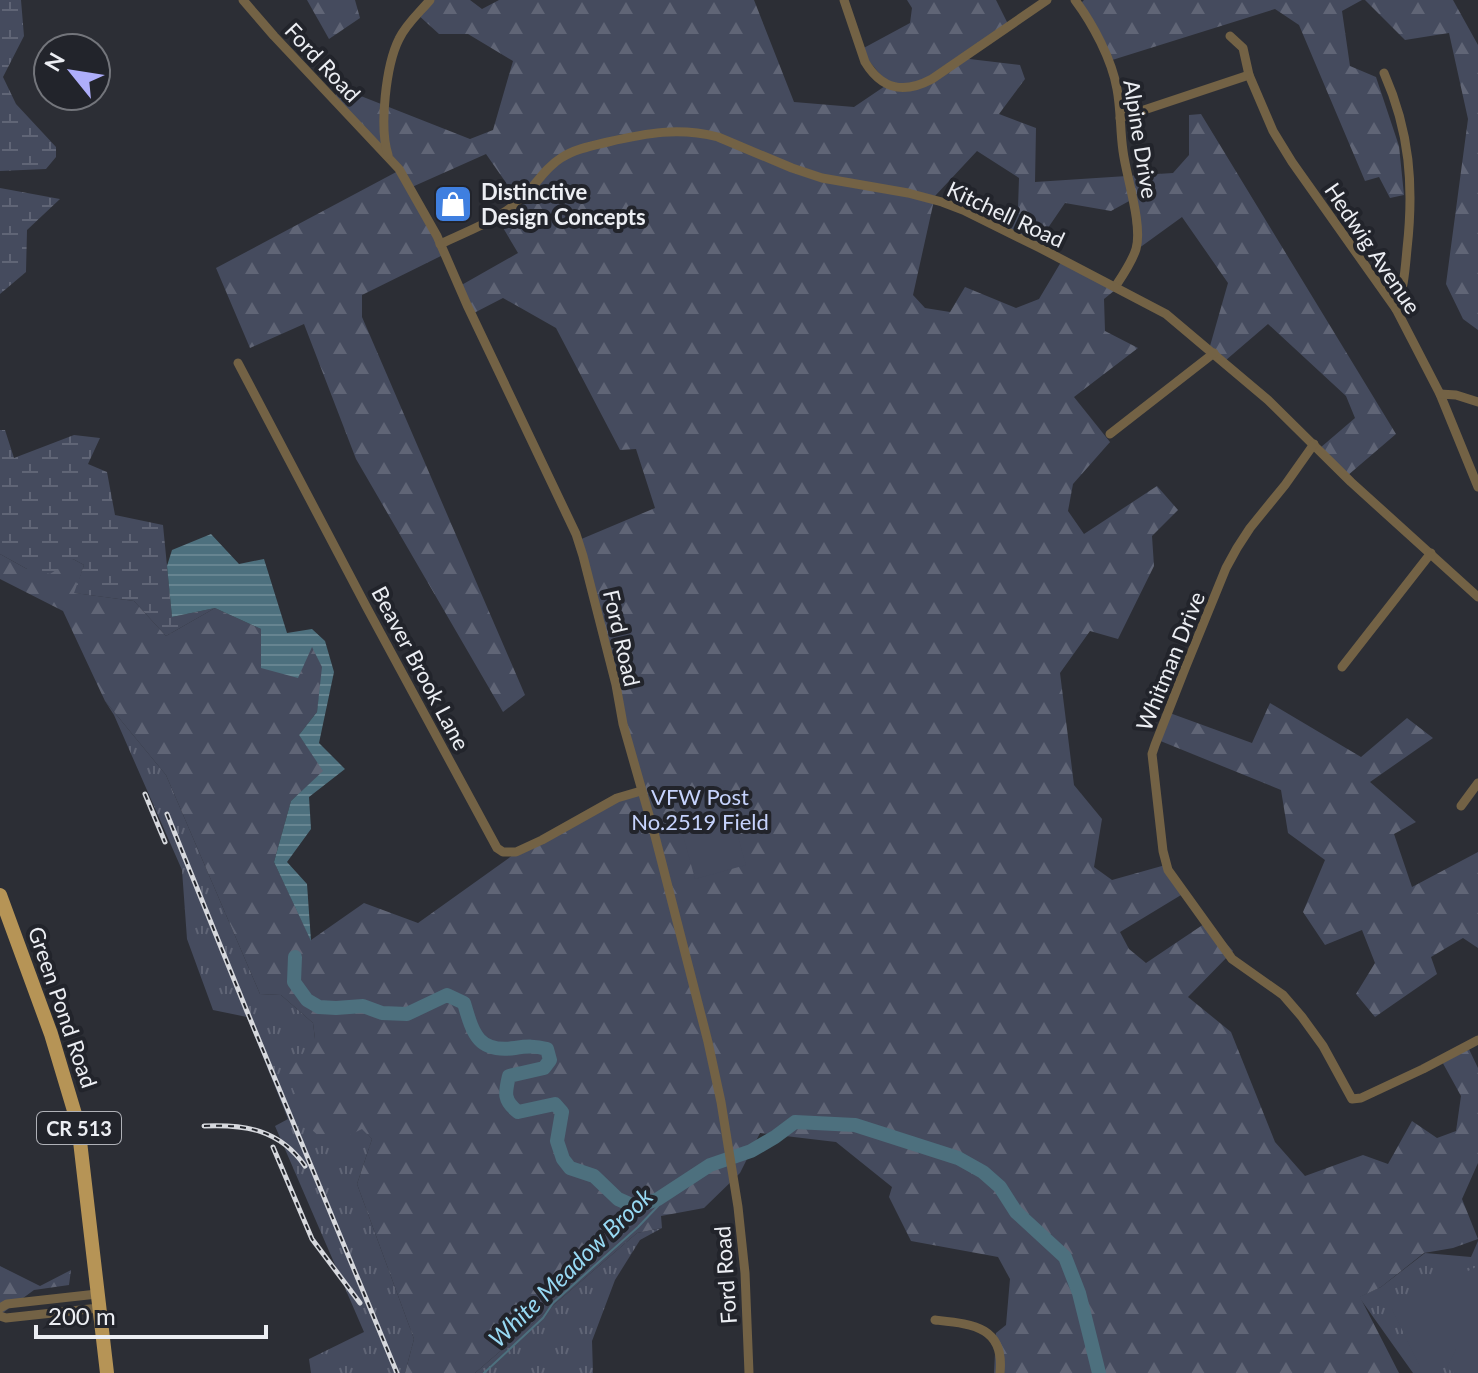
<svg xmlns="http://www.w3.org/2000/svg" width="1478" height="1373" viewBox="0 0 1478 1373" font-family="Lato,sans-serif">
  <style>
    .grass { fill: url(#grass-tufts) }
    .forest { fill: url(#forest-firs) }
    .wetland { fill: url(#wetland-marsh) }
    .garden { fill: #454b5e }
    .water { fill: url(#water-rules) }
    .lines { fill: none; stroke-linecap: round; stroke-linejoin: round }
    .stream { stroke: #4d707e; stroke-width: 2 }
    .river { stroke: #4d707e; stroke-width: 14 }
    .minor { stroke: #736245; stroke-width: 9 }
    .primary { stroke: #b69456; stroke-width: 14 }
    .rail-casing { stroke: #d6d8dd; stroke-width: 5 }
    .rail { stroke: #22242b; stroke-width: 2; stroke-dasharray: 6; stroke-linecap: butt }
    .labels { text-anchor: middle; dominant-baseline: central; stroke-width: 8; stroke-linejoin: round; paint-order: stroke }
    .shield { fill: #22242b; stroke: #afb1b7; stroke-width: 2 }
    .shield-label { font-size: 20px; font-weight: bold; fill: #eceef3 }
    .street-label { font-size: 22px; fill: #eceef3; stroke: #22242b }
    .poi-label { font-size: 22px; font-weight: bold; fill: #eceef3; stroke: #22242b; text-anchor: start }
    .park-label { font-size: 22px; fill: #c6d3fd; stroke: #22242b }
    .water-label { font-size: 24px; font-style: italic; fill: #97d9f3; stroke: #22242b }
  </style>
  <defs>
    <pattern id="grass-tufts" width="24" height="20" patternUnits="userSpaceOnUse" patternTransform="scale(2)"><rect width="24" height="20" fill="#454b5e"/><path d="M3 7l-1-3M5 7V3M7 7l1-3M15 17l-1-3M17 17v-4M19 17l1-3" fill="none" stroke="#606576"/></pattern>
    <pattern id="forest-firs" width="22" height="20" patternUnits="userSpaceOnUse" patternTransform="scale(2)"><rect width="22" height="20" fill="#454b5e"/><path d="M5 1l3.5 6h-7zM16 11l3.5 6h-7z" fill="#606576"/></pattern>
    <pattern id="wetland-marsh" width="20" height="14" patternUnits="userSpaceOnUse" patternTransform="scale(2)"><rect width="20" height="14" fill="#454b5e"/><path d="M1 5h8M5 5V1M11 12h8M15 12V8" fill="none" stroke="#606576"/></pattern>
    <pattern id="water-rules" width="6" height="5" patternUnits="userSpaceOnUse" patternTransform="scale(2)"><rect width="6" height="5" fill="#4d707e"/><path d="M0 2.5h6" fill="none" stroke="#678591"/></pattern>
  </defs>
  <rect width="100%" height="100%" fill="#2c2e35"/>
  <g class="grass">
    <path d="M105,701L166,775L260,994L281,995L313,1023L315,1039L363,1129L372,1139L357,1184L414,1339L405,1373H311L309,1359L364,1332L275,1126L288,1119L247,1017L213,1010L187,939L182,870L114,715Z"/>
    <path d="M662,1228L640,1240L615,1280L592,1341L593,1373H475L637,1233Z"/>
    <path d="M1478,1241V1373H1413L1359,1297L1381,1287L1425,1253L1471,1257Z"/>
  </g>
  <g class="forest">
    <path d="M307,0H355L360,18L329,39Z"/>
    <path d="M428,0H470L482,9L499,0H754L794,102L854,107L888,84L860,50L910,23L912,8L907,0H996L1009,26L961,58L1020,65L1025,79L999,114L1036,128L1035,182L1173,173L1189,155V115L1201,114L1396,434L1347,476L1320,448L1355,418L1346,396L1268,324L1226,360L1210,346L1228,283L1182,217L1135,251L1131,200L1111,211L1065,203L1037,244L998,226L1018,208L1019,178L977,151L935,196L913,295L925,308L950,312L965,287L1016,308L1039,299L1064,257L1120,286L1104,299L1105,331L1138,348L1074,397L1110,442L1073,484L1068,511L1084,534L1157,486L1178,510L1152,536L1154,566L1118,639L1090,631L1060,673L1074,785L1102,819L1094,867L1112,880L1169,864L1186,892L1120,932L1129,949L1146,963L1207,922L1233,951L1188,997L1231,1032L1275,1142L1305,1176L1363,1155L1388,1164L1412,1121L1437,1138L1456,1131L1461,1096L1440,1058L1466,1043L1478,1068V1163L1462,1199L1478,1239L1453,1248L1424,1253L1381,1287L1360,1297L1399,1373H994L996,1333L1006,1325L1010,1279L998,1257L911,1241L889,1197L892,1187L836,1142L760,1133L740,1173L704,1208L661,1216L662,1228L637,1233L475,1373H405L414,1339L357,1184L372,1139L362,1129L329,1145L312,1130L286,1074L315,1039L313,1023L281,995L260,994L166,775L105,701L63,611L0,579V554L27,569L73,559L84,565L75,593L134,601L166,636L215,608L261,629V668L312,646L323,667L317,712L299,735L324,771L291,801L274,862L311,940L364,903L418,923L513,855L643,788L579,540L655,508L636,449L620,450L556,328L503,298L472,314L458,287L518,253L496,216L518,200L486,154L412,187L445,254L362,295V317L525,695L503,712L356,459L304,324L250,348L216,268L400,170L333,97L343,89L470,139L493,130L513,61L468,34H439L416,13Z"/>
    <path d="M1084,0H1362L1342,11L1350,66L1376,77L1399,146L1404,195L1390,198L1379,177L1365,181L1299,25L1275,9L1109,61L1079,5Z"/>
    <path d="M1365,0H1453L1478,45V330L1463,319L1446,284L1468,119L1449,33L1405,40Z"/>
    <path d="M1270,703L1361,757L1407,718L1433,738L1370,782L1416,822L1394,834L1412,887L1478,852V948L1463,938L1431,957L1437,974L1375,1017L1356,994L1375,963L1362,930L1325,945L1303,912L1325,860L1288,833L1281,790L1158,740L1167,712L1252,743Z"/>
    <path d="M0,1266L40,1286L71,1270L69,1285L34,1290L0,1315Z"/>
  </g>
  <g class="wetland">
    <path d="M0,0H21L24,36L3,77L16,104L56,147V157L46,169L0,171Z"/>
    <path d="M0,188L60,199L27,230L26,272L0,294Z"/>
    <path d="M0,430H5L14,458L74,435L100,438L88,464L107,472L115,515L163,525L172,617L215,608L166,636L134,601L74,593L84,565L73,559L50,574L27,569L0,554Z"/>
  </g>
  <g class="garden">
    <path d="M723,784L746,865L695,879L673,798Z"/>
    <path d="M1478,1266V1373H1454L1447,1368L1456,1349L1420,1367L1392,1309Z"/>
  </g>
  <path class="water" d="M211,534L239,564L264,559L287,633L312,629L325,641L334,672L319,743L345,769L309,797L311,829L287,862L307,884L311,941L274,862L291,801L323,771L299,735L317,712L322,667L312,647L298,678L261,668V629L215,608L172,617L167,566L172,550Z"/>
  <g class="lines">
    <path class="stream" d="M484,1373L543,1318L553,1303L638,1227L679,1184"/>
    <path class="river" d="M295,957L294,982L307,1000L319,1007L336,1008L363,1006L382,1013L407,1014L447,995L464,1003C473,1034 478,1053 515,1048C528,1046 535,1046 547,1049L550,1060L544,1068L509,1076C505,1093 503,1100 518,1112L555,1104L562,1112L557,1141L563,1159L570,1168L594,1176L618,1199L636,1207L658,1199L710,1165L751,1151L775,1137L795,1122L855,1125L958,1158L983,1172L1000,1187L1016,1212L1065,1257L1079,1293L1099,1373"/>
    <g class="minor">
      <path d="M243,0L274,36L399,169L437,236L467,305L576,534L583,556L616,685L623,724L655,836L708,1042L721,1102L738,1207L745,1273L749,1373"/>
      <path d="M844,0L865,62C882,90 904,94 932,79L1047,0"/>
      <path d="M1075,0C1093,24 1112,60 1117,89C1121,110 1120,131 1123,151C1126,176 1143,225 1136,249C1132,262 1123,275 1115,287"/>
      <path d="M1230,36L1243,48L1249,75L1273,131L1292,162L1396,309L1440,394L1478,487"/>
      <path d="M1384,73C1410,132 1414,186 1407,249C1405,270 1404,289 1396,309"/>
      <path d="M1120,118L1249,75"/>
      <path d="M388,155C379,127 386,65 399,39C406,24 420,12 430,0"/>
      <path d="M440,244C466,232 495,221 517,203C533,190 543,169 561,158C575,149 591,146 608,142C647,133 678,127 718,137L792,168L822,178L908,193L942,202L963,210L1040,248L1166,314L1268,400L1351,482L1478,597"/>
      <path d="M238,363L367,608L497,848L503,852H516L542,840L617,798L641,791"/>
      <path d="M1440,394L1456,395L1478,402"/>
      <path d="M1110,434L1214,353"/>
      <path d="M1314,444L1285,485L1250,528L1237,548L1226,568L1186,666L1155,745L1152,754L1163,851L1168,870L1232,959L1283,995L1302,1017L1323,1046L1352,1099L1361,1098L1423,1069L1478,1040"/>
      <path d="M1342,667L1431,553"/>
      <path d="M1461,806L1478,783"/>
      <path d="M0,1308L7,1304L97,1294"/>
      <path d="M0,1316L6,1318L99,1308"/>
      <path d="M935,1320C972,1324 1005,1326 1000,1373"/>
    </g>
    <path class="primary" d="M0,895L51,1034L78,1124L107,1373"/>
    <defs>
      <g id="rail">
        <path d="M145,794L165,842"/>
        <path d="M167,814L246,1009L397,1373"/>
        <path d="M204,1126C246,1124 280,1130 305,1166"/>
        <path d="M273,1147L312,1239L360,1303"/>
      </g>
    </defs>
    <use href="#rail" class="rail-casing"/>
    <use href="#rail" class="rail"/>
  </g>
  <defs>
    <symbol id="shop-square" viewBox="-11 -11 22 22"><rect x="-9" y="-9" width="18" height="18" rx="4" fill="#3f7fe0" stroke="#22242b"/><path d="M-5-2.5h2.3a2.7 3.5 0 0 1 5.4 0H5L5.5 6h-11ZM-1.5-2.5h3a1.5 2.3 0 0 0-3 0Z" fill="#fff"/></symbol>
  </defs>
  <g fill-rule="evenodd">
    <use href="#shop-square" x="431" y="182" width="44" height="44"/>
  </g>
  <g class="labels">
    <rect class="shield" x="37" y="1112" width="84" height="32" rx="6"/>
    <g class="shield-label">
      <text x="79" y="1128">CR 513</text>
    </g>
    <g class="street-label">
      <text transform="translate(323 62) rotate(47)">Ford Road</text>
      <text transform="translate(1141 139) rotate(81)">Alpine Drive</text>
      <text transform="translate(1006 214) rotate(25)">Kitchell Road</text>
      <text transform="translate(1373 248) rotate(56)">Hedwig Avenue</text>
      <text transform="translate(622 638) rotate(77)">Ford Road</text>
      <text transform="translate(1170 661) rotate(-68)">Whitman Drive</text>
      <text transform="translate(421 668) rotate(62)">Beaver Brook Lane</text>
      <text transform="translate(63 1007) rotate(71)">Green Pond Road</text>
      <text transform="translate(725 1275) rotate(-94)">Ford Road</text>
    </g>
    <g class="poi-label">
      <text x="481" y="191">Distinctive<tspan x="481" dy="25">Design Concepts</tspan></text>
    </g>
    <g class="park-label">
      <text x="700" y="796">VFW Post<tspan x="700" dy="25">No.2519 Field</tspan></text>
    </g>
    <g class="water-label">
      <text transform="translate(570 1267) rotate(-44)">White Meadow Brook</text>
    </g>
  </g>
  <g transform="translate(72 72) rotate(300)"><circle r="38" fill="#22242b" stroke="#73757b" stroke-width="2"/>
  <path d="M0-6L14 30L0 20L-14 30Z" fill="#aeaefb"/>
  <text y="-12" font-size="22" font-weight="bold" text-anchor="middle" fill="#eceef3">N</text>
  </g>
  <path d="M36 1325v12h230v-12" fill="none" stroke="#eceef3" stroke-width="4"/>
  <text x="48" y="1325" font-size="24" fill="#eceef3" stroke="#22242b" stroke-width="6" paint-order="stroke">200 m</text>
</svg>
